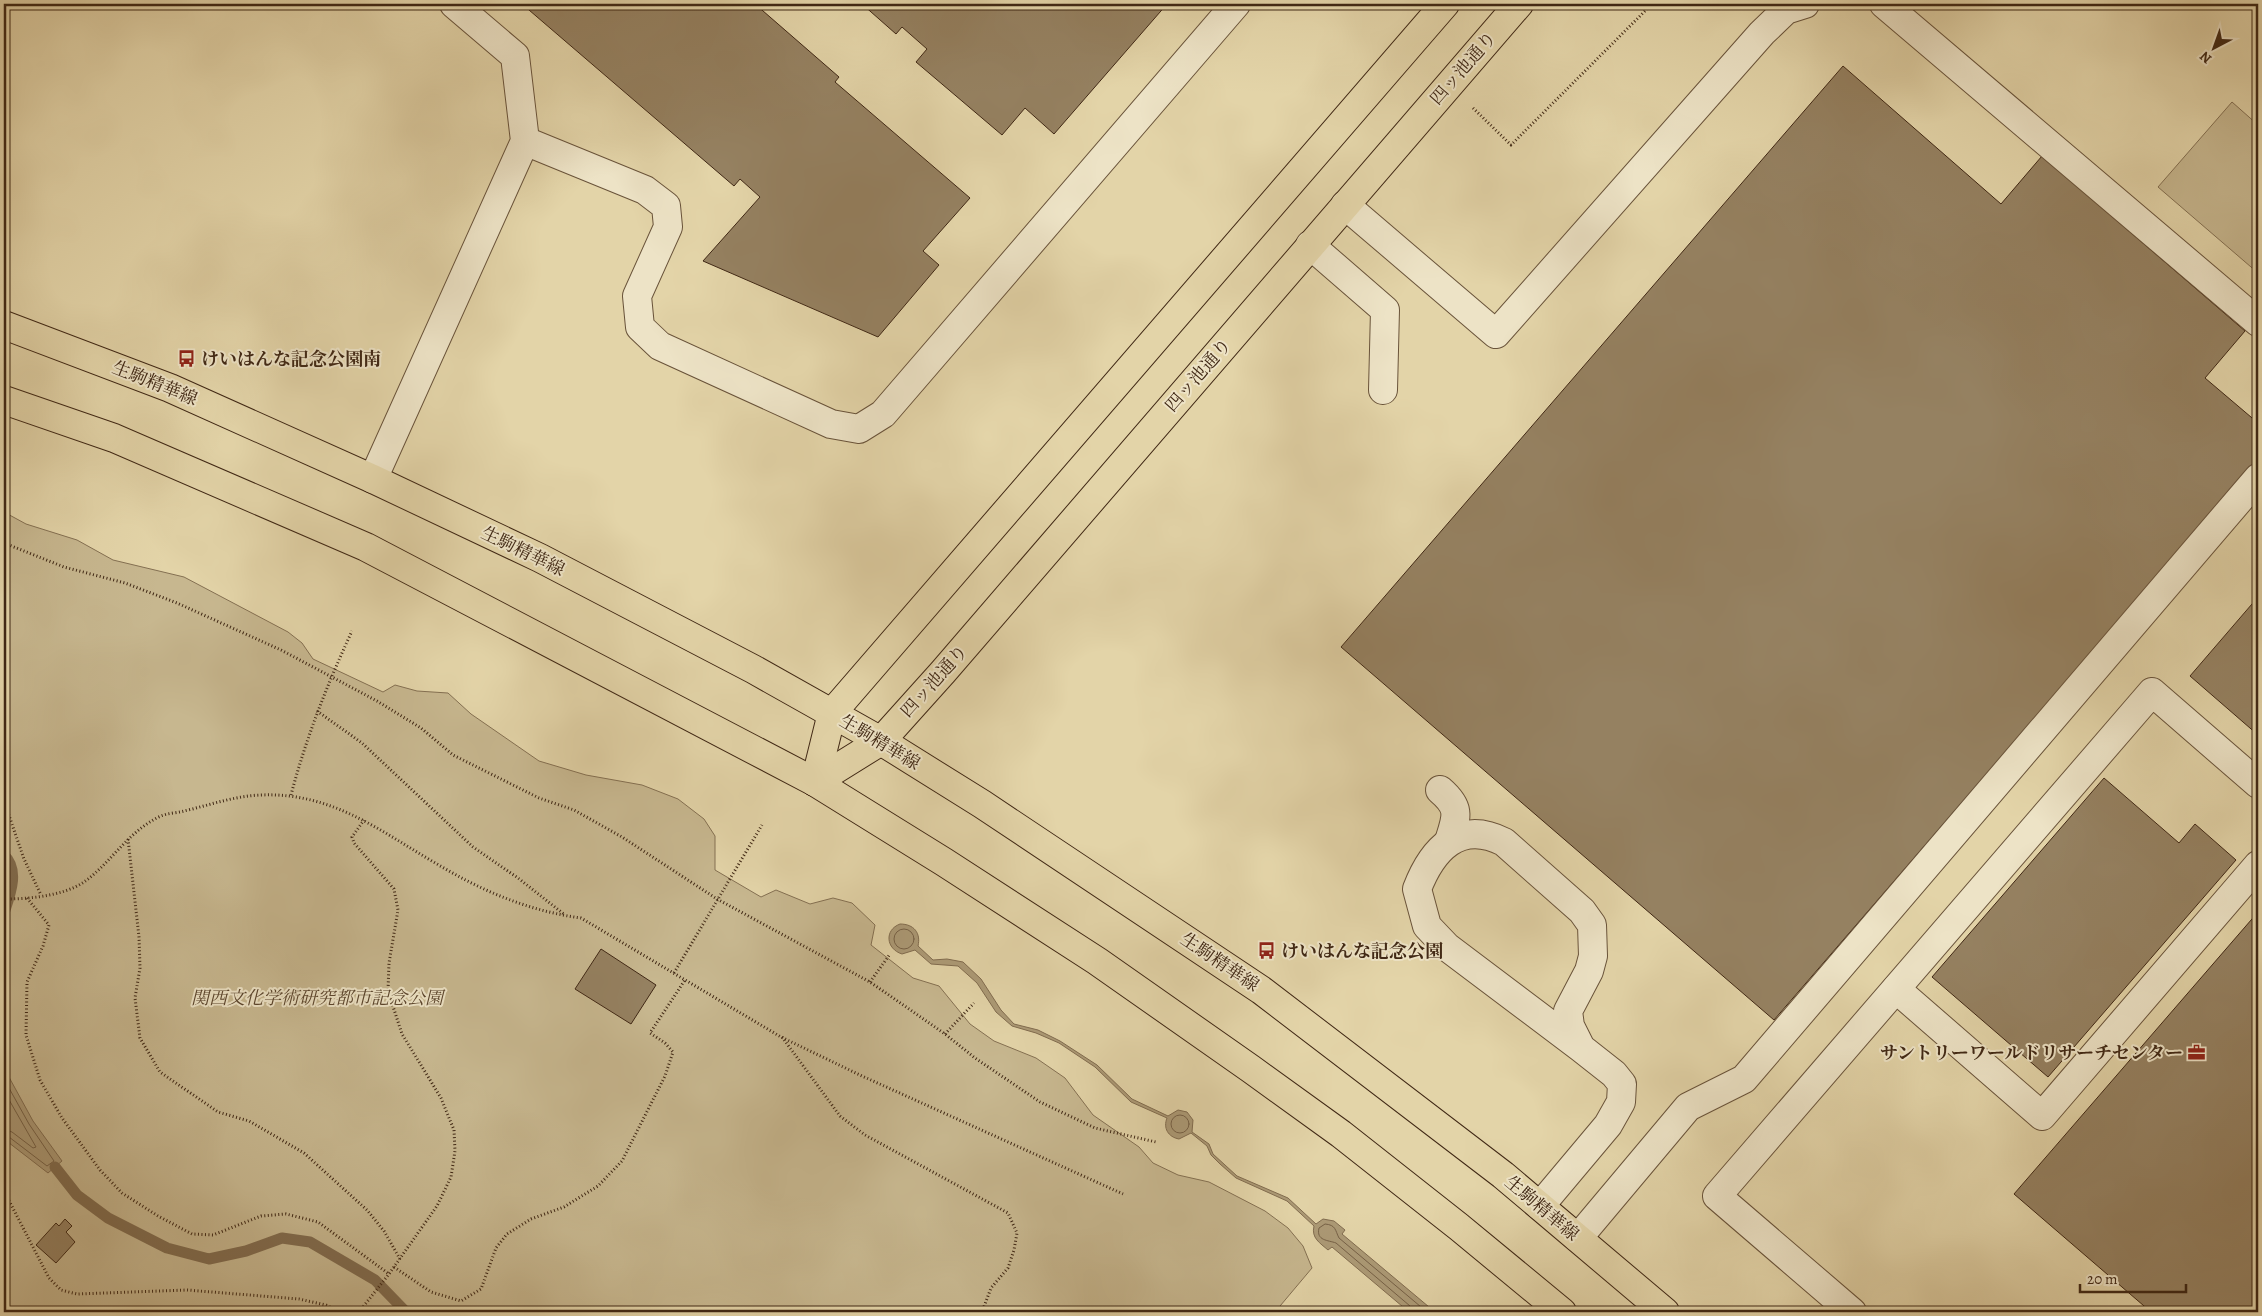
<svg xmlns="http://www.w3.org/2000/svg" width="2262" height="1316" viewBox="0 0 2262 1316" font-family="Alegreya,'Noto Serif JP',serif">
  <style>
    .green { fill: #c7b78f; stroke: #847052 }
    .water { fill: #ac9a76; stroke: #816c4f }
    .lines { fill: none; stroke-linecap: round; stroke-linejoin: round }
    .shore { stroke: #766146; stroke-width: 1 }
    .stream { stroke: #816c4f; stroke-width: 11 }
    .building { fill: #958161; stroke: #402815 }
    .minor-casing { stroke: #69533a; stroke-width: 30 }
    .major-casing { stroke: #402815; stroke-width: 30 }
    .path { stroke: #402815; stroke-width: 3; stroke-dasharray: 1 2.5; stroke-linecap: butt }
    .minor { stroke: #ede3c6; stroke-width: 28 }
    .major { stroke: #e3d4a8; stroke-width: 28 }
    .labels { text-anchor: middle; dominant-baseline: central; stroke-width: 4; stroke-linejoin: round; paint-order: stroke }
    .street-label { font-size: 18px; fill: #402815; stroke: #ede3c6 }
    .poi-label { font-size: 18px; font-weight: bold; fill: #402815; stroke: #ede3c6; text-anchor: start }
    .park-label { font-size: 18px; font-style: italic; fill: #5b452d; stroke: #ede3c6 }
  </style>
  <rect width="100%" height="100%" fill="#e3d4a8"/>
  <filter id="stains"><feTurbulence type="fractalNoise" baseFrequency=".004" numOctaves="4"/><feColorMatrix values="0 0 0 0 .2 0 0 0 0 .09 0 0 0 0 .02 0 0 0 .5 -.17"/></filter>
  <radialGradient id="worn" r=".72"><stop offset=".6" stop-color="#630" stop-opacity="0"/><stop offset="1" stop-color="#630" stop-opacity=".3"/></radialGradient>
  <g class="green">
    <path d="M2232,102L2258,125V273L2158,187Z"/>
    <path d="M4,512L26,524L77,540L113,560L184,577L288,632L302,643L313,659L383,692L395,685L417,691L448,693L471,714L539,761L586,775L642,785L678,799L704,819L715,836V870L761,897L776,890L810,904L833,898L852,903L875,925L871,945L913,978L939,986L970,1024L994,1041L1036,1058L1065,1078L1093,1115L1139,1147L1153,1163L1178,1175L1209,1182L1265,1211L1288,1228L1303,1246L1312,1268L1275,1312H4Z"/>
  </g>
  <g class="water">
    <path d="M900,924C914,924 921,933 918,946L933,960L947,959L963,962L981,979L1001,1010L1014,1024L1038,1030L1060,1041L1097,1065L1132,1099L1168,1116L1178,1110L1187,1112L1193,1120L1192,1132L1209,1144L1213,1154L1237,1176L1288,1198L1316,1224L1323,1219L1334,1221L1345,1230L1342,1234L1435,1312H1409L1332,1247L1328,1250C1320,1243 1311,1238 1314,1226L1287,1201L1236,1178L1220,1164L1211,1155L1207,1146L1191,1133L1179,1139C1168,1137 1163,1128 1167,1118L1131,1102L1095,1067L1059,1043L1036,1033L1012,1026L996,1012L977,983L958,966L931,964L915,950L902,954C886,949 884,930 900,924Z"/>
    <path d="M4,1068L33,1121L62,1161L48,1173L4,1139Z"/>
  </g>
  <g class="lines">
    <g class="shore">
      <circle cx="904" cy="939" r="10"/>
      <path d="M4,1079L29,1124L54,1161L47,1166L9,1137L4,1136"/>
      <path d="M4,1091L36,1147L33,1148L12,1132L4,1129"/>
      <circle cx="1180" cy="1124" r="9"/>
      <path d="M1411,1312L1410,1306L1336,1243C1328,1240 1316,1241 1319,1228L1325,1224C1336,1225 1335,1230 1339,1238L1427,1312"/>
    </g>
    <g class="stream">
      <path d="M4,855C20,870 10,895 4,913"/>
      <path d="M55,1167L77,1195L108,1218L167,1248L209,1259L246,1251L282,1238L310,1242L375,1280L406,1312"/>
    </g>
  </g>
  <g class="building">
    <path d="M522,4H755L839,77L835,82L970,198L923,251L939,265L878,337L703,261L760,197L740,179L734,186Z"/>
    <path d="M862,4H1167L1054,134L1025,108L1002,135L916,62L927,49L902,27L896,34Z"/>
    <path d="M1843,66L2001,204L2042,156L2245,331L2205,378L2258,423V460L1774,1020L1341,647Z"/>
    <path d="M2258,597V735L2190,676Z"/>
    <path d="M2104,778L2179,843L2195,824L2236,860L2048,1077L1932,977Z"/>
    <path d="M2258,912V1312H2151L2014,1194Z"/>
    <path d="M601,949L656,985L631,1024L575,989Z"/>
    <path d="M65,1219L72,1226L66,1232L75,1242L56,1263L36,1245L56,1223L59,1226Z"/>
  </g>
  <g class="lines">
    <defs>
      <g id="minor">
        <path d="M1884,4L2258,322"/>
        <path d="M525,141L645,190L666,206L668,227L637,296L640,327L660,346L831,424L859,429L883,414L1236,4"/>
        <path d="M1345,205L1496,334L1762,33L1786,10L1805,4"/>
        <path d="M1310,245L1385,310L1383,390"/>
        <path d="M373,479L525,141L515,56L454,4"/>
        <path d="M1440,790C1461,808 1457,816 1449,841"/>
        <path d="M1896,989L2042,1116L2258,865"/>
        <path d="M1540,1206L1608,1125L1621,1102L1622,1084L1614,1074L1581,1048L1447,947L1427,926L1417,889C1432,850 1459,819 1504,842L1582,911L1592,925L1593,956L1589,971L1568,1011L1570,1026L1581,1048"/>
        <path d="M1578,1238L1688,1107L1744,1079L2258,478"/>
        <path d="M1852,1312L1717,1196L2152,692L2258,784"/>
      </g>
      <g id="major">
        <path d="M4,325L170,388L373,479L540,558L753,669L881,741L982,804L1261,990L1503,1175L1665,1312"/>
        <path d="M4,400L114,438L366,547L815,782L944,862L1097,961L1251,1069L1341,1134L1459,1227L1562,1312"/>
        <path d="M815,782L881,741L943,672L1519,4"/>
        <path d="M815,782L832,713L1445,4"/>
      </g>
    </defs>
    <use href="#minor" class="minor-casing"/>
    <use href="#major" class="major-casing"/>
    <g class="path">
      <path d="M1473,108L1511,145L1652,4"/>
      <path d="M4,543L64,567L125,583L177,603L281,650L377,701L421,728L453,755L539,798L574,810L622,837L717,899L870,982L945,1034L975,1058L1040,1102L1095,1128L1156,1142"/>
      <path d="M317,711L362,743L473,847L518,878L565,915"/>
      <path d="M291,795C306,738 327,685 352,631"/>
      <path d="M4,801L24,859L41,895"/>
      <path d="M128,839L139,937L140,968L135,998L140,1038L160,1072L218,1112L249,1121L304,1153L367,1210L384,1231L400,1259"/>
      <path d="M27,898L49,925L43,946L27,982L26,1035L40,1080L62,1118L100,1170L122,1193L158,1216L192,1234L213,1235L261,1216L286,1214L318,1222L389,1274"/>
      <path d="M4,899C29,899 63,896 84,882C111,863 129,830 161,816C168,813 177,813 184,811C210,805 234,796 261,795C332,792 380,831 437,864C482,891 529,911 581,918L781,1037L862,1076L1123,1194"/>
      <path d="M674,973L762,825"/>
      <path d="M870,982L890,954"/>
      <path d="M945,1034L974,1003"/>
      <path d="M782,1037L840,1116L865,1135L1008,1213L1017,1233L1014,1250L1008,1268L991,1288L982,1312"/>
      <path d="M4,1191L49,1278L61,1290L77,1294L187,1290L299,1299L326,1305L340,1312"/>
      <path d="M394,1267L431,1292L461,1301L481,1289L496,1248L507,1234L531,1219L564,1207L598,1186L622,1161L665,1076L673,1052L665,1043L650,1033L685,980"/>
      <path d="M359,1312L389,1274L437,1206L451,1177L455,1151L454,1130L441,1098L402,1034L388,991L389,963L398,910L394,889L354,843L352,837L364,820"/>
    </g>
    <use href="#minor" class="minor"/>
    <use href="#major" class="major"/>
  </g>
  <defs>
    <symbol id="bus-bare" viewBox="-9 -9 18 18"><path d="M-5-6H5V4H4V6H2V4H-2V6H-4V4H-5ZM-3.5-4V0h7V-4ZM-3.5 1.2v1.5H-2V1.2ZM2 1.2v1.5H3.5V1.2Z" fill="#8f2418" stroke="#ede3c6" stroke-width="2.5" paint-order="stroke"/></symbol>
    <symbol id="office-bare" viewBox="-9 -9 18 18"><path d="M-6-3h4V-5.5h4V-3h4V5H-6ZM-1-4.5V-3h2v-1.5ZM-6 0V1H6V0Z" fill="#8f2418" stroke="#ede3c6" stroke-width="2.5" paint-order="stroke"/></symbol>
  </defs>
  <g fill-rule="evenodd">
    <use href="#bus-bare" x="174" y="346" width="25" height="25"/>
    <use href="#bus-bare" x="1254" y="938" width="25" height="25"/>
    <use href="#office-bare" x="2184" y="1040" width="25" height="25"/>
  </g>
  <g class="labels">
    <g class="street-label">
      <text transform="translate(1463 68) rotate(-49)">四ッ池通り</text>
      <text transform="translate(1198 375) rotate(-49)">四ッ池通り</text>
      <text transform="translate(155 383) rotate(22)">生駒精華線</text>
      <text transform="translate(523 551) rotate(26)">生駒精華線</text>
      <text transform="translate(934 681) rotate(-48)">四ッ池通り</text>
      <text transform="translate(880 742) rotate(31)">生駒精華線</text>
      <text transform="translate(1220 962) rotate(34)">生駒精華線</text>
      <text transform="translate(1542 1208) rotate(40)">生駒精華線</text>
    </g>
    <g class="poi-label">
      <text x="201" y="359">けいはんな記念公園南</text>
      <text x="1281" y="951">けいはんな記念公園</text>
      <text x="2183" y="1053" text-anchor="end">サントリーワールドリサーチセンター</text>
    </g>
    <g class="park-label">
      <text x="317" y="998">関西文化学術研究都市記念公園</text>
    </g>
  </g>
  <rect width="2262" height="1316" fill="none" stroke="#e3d4a8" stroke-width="20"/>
  <rect x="5" y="5" width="2252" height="1306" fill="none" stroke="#402815" stroke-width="2.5"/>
  <rect x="10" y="10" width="2242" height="1296" fill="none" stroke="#402815"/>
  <g transform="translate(2214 48) rotate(221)" stroke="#ede3c6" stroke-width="4" paint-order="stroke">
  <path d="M0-4L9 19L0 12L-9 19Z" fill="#402815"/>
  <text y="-8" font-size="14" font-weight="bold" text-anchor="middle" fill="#402815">N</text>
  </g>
  <path d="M2080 1284v8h106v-8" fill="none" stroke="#402815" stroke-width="2.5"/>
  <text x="2087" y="1284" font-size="15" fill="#402815" stroke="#ede3c6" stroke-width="4" paint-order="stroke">20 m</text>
  <rect width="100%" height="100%" filter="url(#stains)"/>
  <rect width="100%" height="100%" fill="url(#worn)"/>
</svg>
